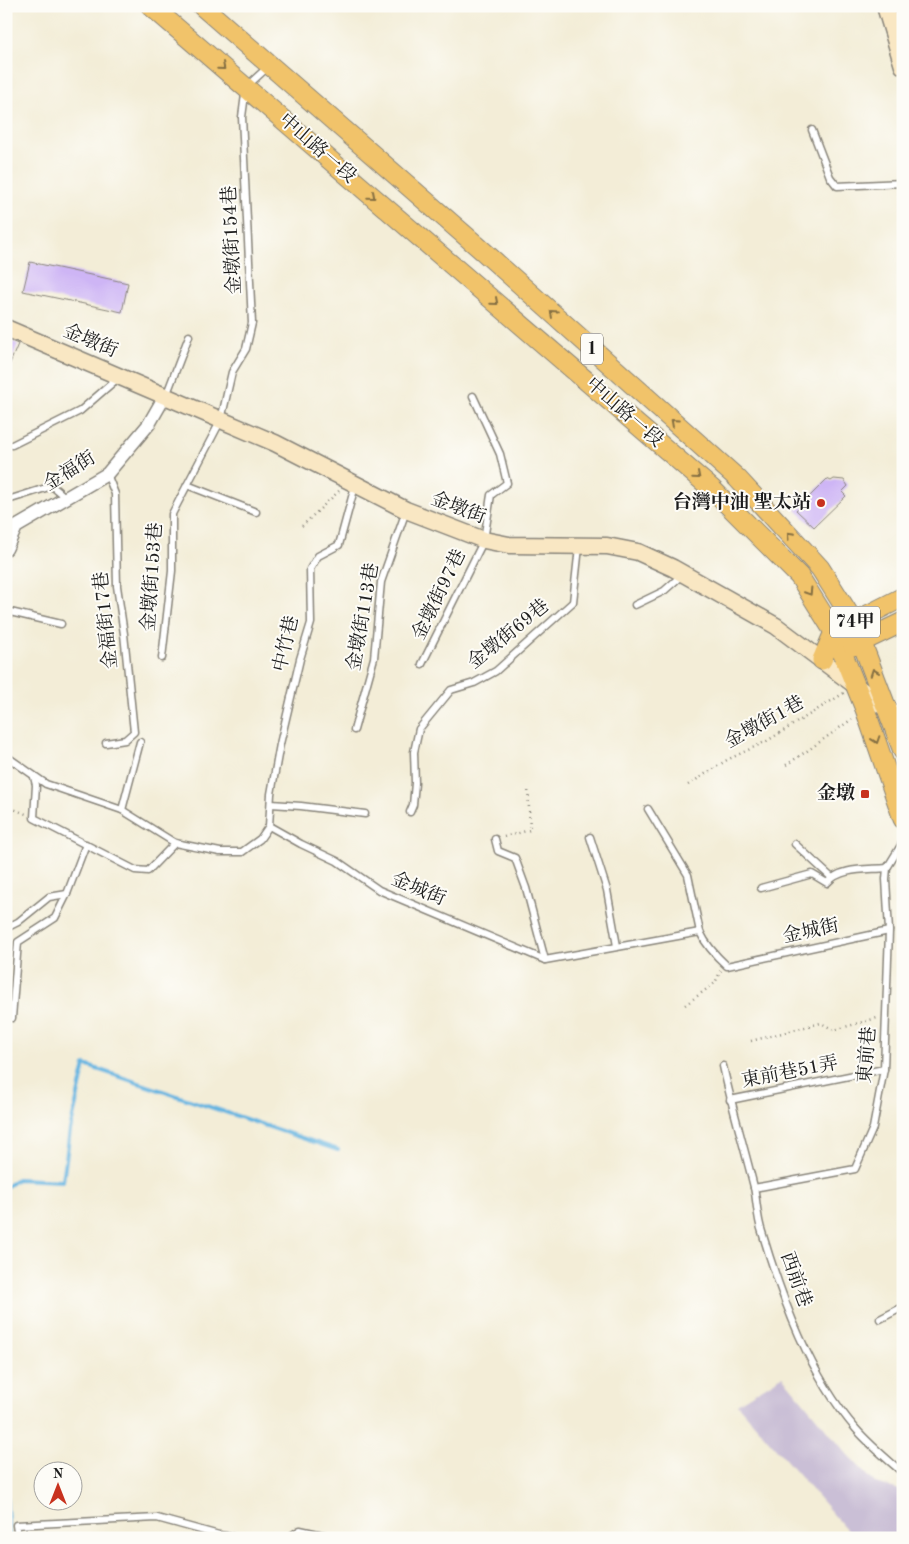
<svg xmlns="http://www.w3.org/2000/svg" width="909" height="1544" viewBox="0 0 909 1544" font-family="'Old Standard TT','Noto Serif TC',serif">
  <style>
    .industrial { fill: #cabfd6 }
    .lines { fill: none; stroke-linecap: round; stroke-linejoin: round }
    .stream { stroke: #66b5e1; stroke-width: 4 }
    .building { fill: #ceb5f5 }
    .lane-casing { stroke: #88847a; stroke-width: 9 }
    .street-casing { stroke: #88847a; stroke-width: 15 }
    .secondary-casing { stroke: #88847a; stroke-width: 19 }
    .primary-casing { stroke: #88847a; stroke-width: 21 }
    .path { stroke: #88847a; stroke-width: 2.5; stroke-dasharray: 1 4; stroke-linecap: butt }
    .lane { stroke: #fff; stroke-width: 6 }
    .street { stroke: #fff; stroke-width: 12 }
    .secondary { stroke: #f9e7c3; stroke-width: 16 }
    .primary { stroke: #f1c36a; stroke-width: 19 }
    .oneway { stroke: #867043 }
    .poi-dot { fill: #c8321e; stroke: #fdfcf7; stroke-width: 2 }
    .labels { text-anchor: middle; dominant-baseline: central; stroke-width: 4; stroke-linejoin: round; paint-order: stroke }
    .shield { fill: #fdfcf7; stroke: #605f5e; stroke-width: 1 }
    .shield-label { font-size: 18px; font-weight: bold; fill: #1c1c1c }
    .street-label { font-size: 19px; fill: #1c1c1c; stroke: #fdfcf7 }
    .poi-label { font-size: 19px; font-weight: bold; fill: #1c1c1c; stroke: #fdfcf7; text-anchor: end }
  </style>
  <rect width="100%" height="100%" fill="#fdfcf7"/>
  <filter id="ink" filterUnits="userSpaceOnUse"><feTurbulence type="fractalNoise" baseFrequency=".02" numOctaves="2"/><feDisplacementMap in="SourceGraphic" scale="10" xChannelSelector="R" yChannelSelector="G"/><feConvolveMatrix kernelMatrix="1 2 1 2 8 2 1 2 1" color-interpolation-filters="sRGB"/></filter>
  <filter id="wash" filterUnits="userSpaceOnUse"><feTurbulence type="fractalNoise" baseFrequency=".0096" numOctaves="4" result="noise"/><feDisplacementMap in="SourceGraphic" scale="20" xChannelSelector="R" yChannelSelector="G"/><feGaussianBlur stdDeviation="1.12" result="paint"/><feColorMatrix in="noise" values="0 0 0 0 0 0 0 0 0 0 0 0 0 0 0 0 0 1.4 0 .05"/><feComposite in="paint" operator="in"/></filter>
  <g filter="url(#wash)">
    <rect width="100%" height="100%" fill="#f3edd7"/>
    <path class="industrial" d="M782,1376L847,1454L875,1483L903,1491V1538H854L737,1404Z"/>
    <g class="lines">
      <g class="stream">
        <path d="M6,1187L17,1179L63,1181L70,1130L85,1065L338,1150"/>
        <path d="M6,1497L9,1538"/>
      </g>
    </g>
    <g id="blocks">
      <g class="building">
        <path d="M30,262L128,283L122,312L23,291Z"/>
        <path d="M6,339L18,344L6,373Z"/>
        <path d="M827,479L831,481L834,479L844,480L848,486L842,492L846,496L814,527L796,510Z"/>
      </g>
    </g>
  </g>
  <g filter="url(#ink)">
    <use href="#blocks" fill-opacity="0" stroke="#88847a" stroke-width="1"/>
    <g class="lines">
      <defs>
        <g id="lane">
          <path d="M812,130L830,177L837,186L903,183"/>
          <path d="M166,396L189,336"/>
          <path d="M12,445L80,411L118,378"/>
          <path d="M187,485L256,512"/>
          <path d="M6,498L11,499L52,486L65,497"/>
          <path d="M635,605L664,591L682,575"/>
          <path d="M6,611L61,624"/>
          <path d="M162,658L172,571V514L221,420L232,372L246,349L252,323L242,117L246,87L269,66"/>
          <path d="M422,664L484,540L491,495L507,483L500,454L473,396"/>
          <path d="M354,730L374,658L381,582L406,511"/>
          <path d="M106,743L125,740L134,732L124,634L117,586L115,494L107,474"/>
          <path d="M6,756L46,784L122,810L175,843L220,852H242L260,839L269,826L301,844L337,861L379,890L545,960L700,932C706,945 716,956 727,966L889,931"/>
          <path d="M34,777L36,785L34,818L135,870L148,871L175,843"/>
          <path d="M271,804L301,806L365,814"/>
          <path d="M648,809L688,875L700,932"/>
          <path d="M122,810L140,742"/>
          <path d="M410,812L413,805L415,783L414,752L419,729L451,690L474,683L496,671L573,602L579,547"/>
          <path d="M269,826L271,794L280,744L300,659L311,623L310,569L318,556L339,545L355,486"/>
          <path d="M590,837L607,890L617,946"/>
          <path d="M495,839L498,851L515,858L526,888L545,960"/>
          <path d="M795,844L832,878"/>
          <path d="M761,888L812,874L827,883C841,867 866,870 887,868"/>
          <path d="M6,928L18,922L49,897L67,894"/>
          <path d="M12,1018L18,942L55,918L67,894L86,844"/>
          <path d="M723,1066C732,1107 744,1147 754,1187C757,1202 757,1218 762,1232C782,1299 810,1376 856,1429C870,1445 887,1459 903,1473"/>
          <path d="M730,1100L884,1069"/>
          <path d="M754,1188L855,1169L873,1128L884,1069L889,931L886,879L887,868L903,842"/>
          <path d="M880,1319L903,1307"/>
          <path d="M18,1538L16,1525L157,1518L219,1535L239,1538"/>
          <path d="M288,1538L300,1530L337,1538"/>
        </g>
        <path id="street" d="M6,549L16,527L107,474L149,424L165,396"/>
        <g id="secondary">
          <path d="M885,6L903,66"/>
          <path d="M6,328L221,420L275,443L406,510L484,540L509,545L607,546L638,552L673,568L776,626L888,710L903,716"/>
        </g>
        <g id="primary">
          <path d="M151,6L712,489L799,576L834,632L865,709L903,819"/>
          <path d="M202,6L483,251L737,478L820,568L854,622L903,751"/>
          <path d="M853,646L903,622"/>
          <path d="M822,660L834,632L903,597"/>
        </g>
      </defs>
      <use href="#lane" class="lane-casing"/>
      <use href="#street" class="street-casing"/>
      <use href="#secondary" class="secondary-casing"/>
      <use href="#primary" class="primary-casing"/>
      <g class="path">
        <path d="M302,526L339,491"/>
        <path d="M786,765L807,751L852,719"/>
        <path d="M688,785L727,760L767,741L844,693"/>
        <path d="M6,806L26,814"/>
        <path d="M504,837L530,830L528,787"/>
        <path d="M685,1005L715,983L721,970"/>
        <path d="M751,1041L821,1023L834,1030L877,1018"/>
      </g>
      <use href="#lane" class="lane"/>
      <use href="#street" class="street"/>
      <use href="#secondary" class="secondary"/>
      <use href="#primary" class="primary"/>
    </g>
    <defs><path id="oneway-chevron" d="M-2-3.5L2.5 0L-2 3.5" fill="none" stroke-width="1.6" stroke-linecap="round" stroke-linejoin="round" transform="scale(1.25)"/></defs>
    <g class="oneway">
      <use href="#oneway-chevron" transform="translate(222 67) rotate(41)"/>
      <use href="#oneway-chevron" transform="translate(372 196) rotate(41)"/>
      <use href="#oneway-chevron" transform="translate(495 302) rotate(41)"/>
      <use href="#oneway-chevron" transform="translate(553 313) rotate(-138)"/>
      <use href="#oneway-chevron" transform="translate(674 422) rotate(-138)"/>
      <use href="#oneway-chevron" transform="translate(697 476) rotate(41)"/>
      <use href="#oneway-chevron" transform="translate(790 535) rotate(-133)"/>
      <use href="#oneway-chevron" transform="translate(809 592) rotate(58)"/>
      <use href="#oneway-chevron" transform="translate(874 672) rotate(-110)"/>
      <use href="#oneway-chevron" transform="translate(876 740) rotate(71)"/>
    </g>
  </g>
  <g class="poi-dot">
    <circle cx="821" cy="503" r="5"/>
    <rect x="860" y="789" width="10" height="10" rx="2.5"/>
  </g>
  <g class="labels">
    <g class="shield">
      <rect x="581" y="333.5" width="22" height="31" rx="4"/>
      <rect x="830" y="606.5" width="50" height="31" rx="4"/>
    </g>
    <g class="shield-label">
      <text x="592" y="349">1</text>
      <text x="855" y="622">74甲</text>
    </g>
    <g class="street-label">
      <text transform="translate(317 149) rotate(41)">中山路一段</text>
      <text transform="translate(233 240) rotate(-93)">金墩街154巷</text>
      <text transform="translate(90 342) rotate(23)">金墩街</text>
      <text transform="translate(624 413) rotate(41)">中山路一段</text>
      <text transform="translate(70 472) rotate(-32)">金福街</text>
      <text transform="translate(458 509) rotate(21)">金墩街</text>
      <text transform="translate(153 577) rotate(-86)">金墩街153巷</text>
      <text transform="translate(440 595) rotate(-64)">金墩街97巷</text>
      <text transform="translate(364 617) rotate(-80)">金墩街113巷</text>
      <text transform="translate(107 620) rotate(-96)">金福街17巷</text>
      <text transform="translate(509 635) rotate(-39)">金墩街69巷</text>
      <text transform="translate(287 644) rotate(-77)">中竹巷</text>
      <text transform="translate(765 723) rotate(-29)">金墩街1巷</text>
      <text transform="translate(418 890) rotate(23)">金城街</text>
      <text transform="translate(811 932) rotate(-12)">金城街</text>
      <text transform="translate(868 1055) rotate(-85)">東前巷</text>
      <text transform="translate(790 1073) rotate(-11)">東前巷51弄</text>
      <text transform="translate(795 1280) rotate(70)">西前巷</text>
    </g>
    <g class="poi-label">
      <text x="811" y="503">台灣中油 聖太站</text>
      <text x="855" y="794">金墩</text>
    </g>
  </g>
  <rect width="909" height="1544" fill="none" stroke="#fdfcf7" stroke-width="25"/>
  <g transform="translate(58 1486)"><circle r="24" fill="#fdfcf7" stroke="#a3a29f"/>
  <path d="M0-4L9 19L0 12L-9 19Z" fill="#c8321e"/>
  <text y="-8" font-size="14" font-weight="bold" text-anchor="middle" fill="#1c1c1c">N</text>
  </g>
</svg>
